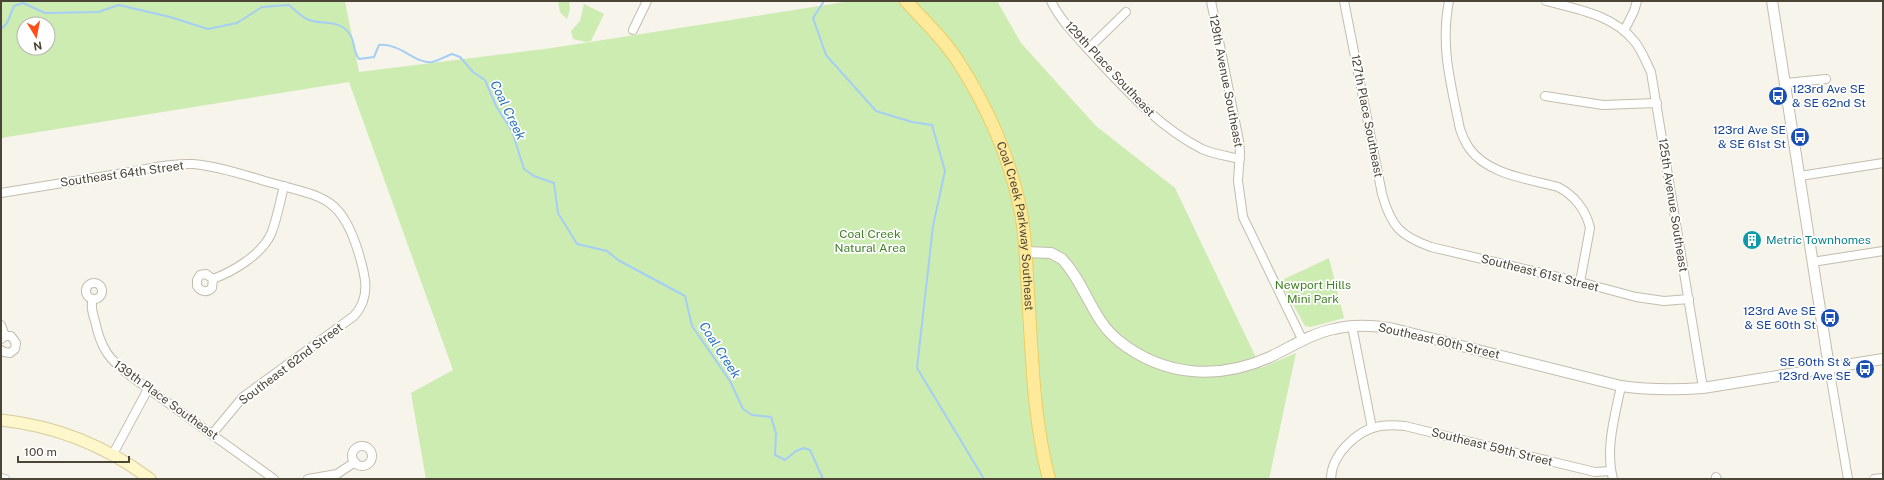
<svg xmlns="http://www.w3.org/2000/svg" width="1884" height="480" viewBox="0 0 1884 480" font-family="'Public Sans',sans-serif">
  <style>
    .green { fill: #cdecb2; fill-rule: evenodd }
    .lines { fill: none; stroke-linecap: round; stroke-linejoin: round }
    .stream { stroke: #a5cef5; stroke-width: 2 }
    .minor-casing { stroke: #c3bdad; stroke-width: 10 }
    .tertiary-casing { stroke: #c3bdad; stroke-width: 12 }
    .secondary-casing { stroke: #d8cc99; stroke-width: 13 }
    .primary-casing { stroke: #ebcd64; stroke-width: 14 }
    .minor { stroke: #fff; stroke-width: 8 }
    .tertiary { stroke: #fff; stroke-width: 10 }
    .secondary { stroke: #fff7cc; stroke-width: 11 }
    .primary { stroke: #ffea9b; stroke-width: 12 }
    .labels { text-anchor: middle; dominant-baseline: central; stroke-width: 3.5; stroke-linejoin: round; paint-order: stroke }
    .street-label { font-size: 12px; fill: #4b4538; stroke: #fff }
    .transit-label { font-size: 12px; fill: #164399; stroke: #fff; text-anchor: end }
    .park-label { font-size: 12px; fill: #428226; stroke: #fff }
    .culture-label { font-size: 12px; fill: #0d838f; stroke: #fff; text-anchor: start }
    .water-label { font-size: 13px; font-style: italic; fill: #2974bf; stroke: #fff }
  </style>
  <rect width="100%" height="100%" fill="#f6f4eb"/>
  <g class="green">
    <path d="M1,1H345L359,72L552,48L851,1H997L1021,43L1096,126L1175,188L1261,368L1296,353L1269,479H426L411,393L453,370L349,82L1,138ZM24,24H48V48H24Z"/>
    <path d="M558,1L569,2L570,9L567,19L560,12Z"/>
    <path d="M584,4L604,14L591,41L586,42L573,39L571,31L580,21Z"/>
    <path d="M1329,258L1344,318L1311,327L1305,326L1280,281Z"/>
  </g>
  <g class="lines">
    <g class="stream">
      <path d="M824,1L813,18L826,55L876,111L912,122L932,125L945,171L933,226L917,368L984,479"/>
      <path d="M1,29L7,23L14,6L23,3L45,13L98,12L119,5L170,17L208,29L237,23L262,7L289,5C294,9 302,18 309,20C323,25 338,19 349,33C356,42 352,50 359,59L374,57L379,45C401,43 415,64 432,62C438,61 446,56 452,54L460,57L473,72L485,80L496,106L512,131L524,169L534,176L554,183L558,213L577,244L607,251L618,260L685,296L692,326L730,381L743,409L752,415L771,417L776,433L775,455L785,460L796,451L804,448L810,450L823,479"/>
    </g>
    <defs>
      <g id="minor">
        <path d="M1051,1C1061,22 1081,41 1096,58C1128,92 1159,127 1202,149C1213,154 1227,156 1240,159"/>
        <path d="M1211,1L1239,141L1240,152L1238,181L1243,217L1302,339"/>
        <path d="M1344,1L1382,194C1391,226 1400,236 1431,247L1580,282L1636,297L1664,301L1689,299"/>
        <path d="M1449,1C1440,47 1451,84 1460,129C1462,135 1465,142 1469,148C1488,175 1529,179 1558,187C1574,195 1586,210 1590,228L1580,282"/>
        <path d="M1546,1C1577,9 1614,15 1635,42C1642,51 1646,62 1651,72L1703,388"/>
        <path d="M633,30L647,1"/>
        <path d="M1624,31L1634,11L1637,1"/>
        <path d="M1088,49L1126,12"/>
        <path d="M1786,83L1826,79"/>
        <path d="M1545,96L1603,105L1657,103"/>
        <path d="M1800,176L1883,163"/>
        <path d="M1,193C42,186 83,180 124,173C146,169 170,163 193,164C219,166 247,176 272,183C322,197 341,196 358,251C365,274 372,296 354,316L243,397L213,433"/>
        <path d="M1812,262L1883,251"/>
        <path d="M213,279L212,288C207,293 201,292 197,286V280L200,275L206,274L213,279C234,271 261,255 271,234C277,219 280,202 284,186"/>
        <circle cx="94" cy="291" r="8"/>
        <path d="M93,299C90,306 93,314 95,321C101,349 109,360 132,377L274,479"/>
        <path d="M1,325L5,336"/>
        <path d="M1352,326L1372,428"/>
        <path d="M1,339L5,336H11L16,343L15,349L10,353L4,352L1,350"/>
        <path d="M1829,367L1848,479"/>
        <circle cx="362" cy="456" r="10"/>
        <path d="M113,454L148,389"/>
        <path d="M1716,477L1717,479"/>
        <path d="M1,478L5,479"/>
        <path d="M308,479L337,474L355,462"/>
        <path d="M1331,479C1331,455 1357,430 1380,426C1388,425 1397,425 1405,426L1595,472L1611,471"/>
        <path d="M1613,479C1605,448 1615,416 1621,386"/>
        <path d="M1874,479L1883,478"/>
      </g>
      <g id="tertiary">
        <path d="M1772,1L1829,367"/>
        <path d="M1026,252L1051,253L1062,259C1085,283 1092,320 1119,341C1164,377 1219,380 1270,357C1291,347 1310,334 1334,329C1354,324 1373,325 1394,329L1621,386C1649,390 1675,390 1703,388L1883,359"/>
      </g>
      <path id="secondary" d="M1,420C56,426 106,446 150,479"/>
      <g id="primary">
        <path id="s1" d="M906,1C924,21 945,40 959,63C987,106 1010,158 1020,208C1026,235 1026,264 1028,292C1032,355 1033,418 1049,479"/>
      </g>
    </defs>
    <use href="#minor" class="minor-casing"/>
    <use href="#tertiary" class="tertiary-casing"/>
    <use href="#secondary" class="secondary-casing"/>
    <use href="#primary" class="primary-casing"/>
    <use href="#minor" class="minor"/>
    <use href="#tertiary" class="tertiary"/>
    <use href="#secondary" class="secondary"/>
    <use href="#primary" class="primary"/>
  </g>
  <defs>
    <symbol id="bus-disc" viewBox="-11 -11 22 22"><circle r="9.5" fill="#1a4fb4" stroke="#fff"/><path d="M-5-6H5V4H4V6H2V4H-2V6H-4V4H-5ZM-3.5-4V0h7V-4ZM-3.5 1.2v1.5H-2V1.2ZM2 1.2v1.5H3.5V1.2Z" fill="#fff"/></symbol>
    <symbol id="building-disc" viewBox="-11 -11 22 22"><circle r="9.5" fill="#0f9aa8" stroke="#fff"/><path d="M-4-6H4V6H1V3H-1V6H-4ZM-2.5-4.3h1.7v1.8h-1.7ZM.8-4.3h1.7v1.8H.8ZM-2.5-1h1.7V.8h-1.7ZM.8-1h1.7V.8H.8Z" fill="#fff"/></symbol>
  </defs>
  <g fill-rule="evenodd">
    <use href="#bus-disc" x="1767" y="85" width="22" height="22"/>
    <use href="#bus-disc" x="1789" y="126" width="22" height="22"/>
    <use href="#building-disc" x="1741" y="229" width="22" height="22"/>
    <use href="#bus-disc" x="1819" y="307" width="22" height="22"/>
    <use href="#bus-disc" x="1854" y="358" width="22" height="22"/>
  </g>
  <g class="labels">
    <g class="street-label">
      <text transform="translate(1110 69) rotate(47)">129th Place Southeast</text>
      <text transform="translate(1226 81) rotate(79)">129th Avenue Southeast</text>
      <text transform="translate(1367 116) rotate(79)">127th Place Southeast</text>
      <text transform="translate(122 174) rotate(-8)">Southeast 64th Street</text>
      <text transform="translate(1673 205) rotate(81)">125th Avenue Southeast</text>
      <text stroke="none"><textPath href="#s1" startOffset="257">Coal Creek Parkway Southeast</textPath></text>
      <text transform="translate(1540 273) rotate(14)">Southeast 61st Street</text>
      <text transform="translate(1439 341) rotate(13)">Southeast 60th Street</text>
      <text transform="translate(291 364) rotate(-37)">Southeast 62nd Street</text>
      <text transform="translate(166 400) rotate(36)">139th Place Southeast</text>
      <text transform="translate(1492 447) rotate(14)">Southeast 59th Street</text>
    </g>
    <g class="transit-label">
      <text x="1792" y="89" text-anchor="start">123rd Ave SE<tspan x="1792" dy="14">&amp; SE 62nd St</tspan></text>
      <text x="1786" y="130">123rd Ave SE<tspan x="1786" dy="14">&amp; SE 61st St</tspan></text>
      <text x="1816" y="311">123rd Ave SE<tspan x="1816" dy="14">&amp; SE 60th St</tspan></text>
      <text x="1851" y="362">SE 60th St &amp;<tspan x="1851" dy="14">123rd Ave SE</tspan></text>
    </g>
    <g class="park-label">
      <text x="870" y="234">Coal Creek<tspan x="870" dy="14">Natural Area</tspan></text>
      <text x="1313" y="285">Newport Hills<tspan x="1313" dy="14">Mini Park</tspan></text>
    </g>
    <g class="culture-label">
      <text x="1766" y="240">Metric Townhomes</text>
    </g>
    <g class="water-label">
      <text transform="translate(508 110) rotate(64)">Coal Creek</text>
      <text transform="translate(720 350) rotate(57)">Coal Creek</text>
    </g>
  </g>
  <rect width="1884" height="480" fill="none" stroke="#4b4538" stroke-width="4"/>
  <g transform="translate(36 36) rotate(170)"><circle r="19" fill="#ffffff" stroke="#b7b5af"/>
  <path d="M0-3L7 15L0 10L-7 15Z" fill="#ff4e19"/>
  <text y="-6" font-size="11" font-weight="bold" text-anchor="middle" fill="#4b4538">N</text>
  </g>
  <path d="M18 456v6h111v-6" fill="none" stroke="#4b4538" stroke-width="2"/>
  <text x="24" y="456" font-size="12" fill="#4b4538" stroke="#ffffff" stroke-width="3" paint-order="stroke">100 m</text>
</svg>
